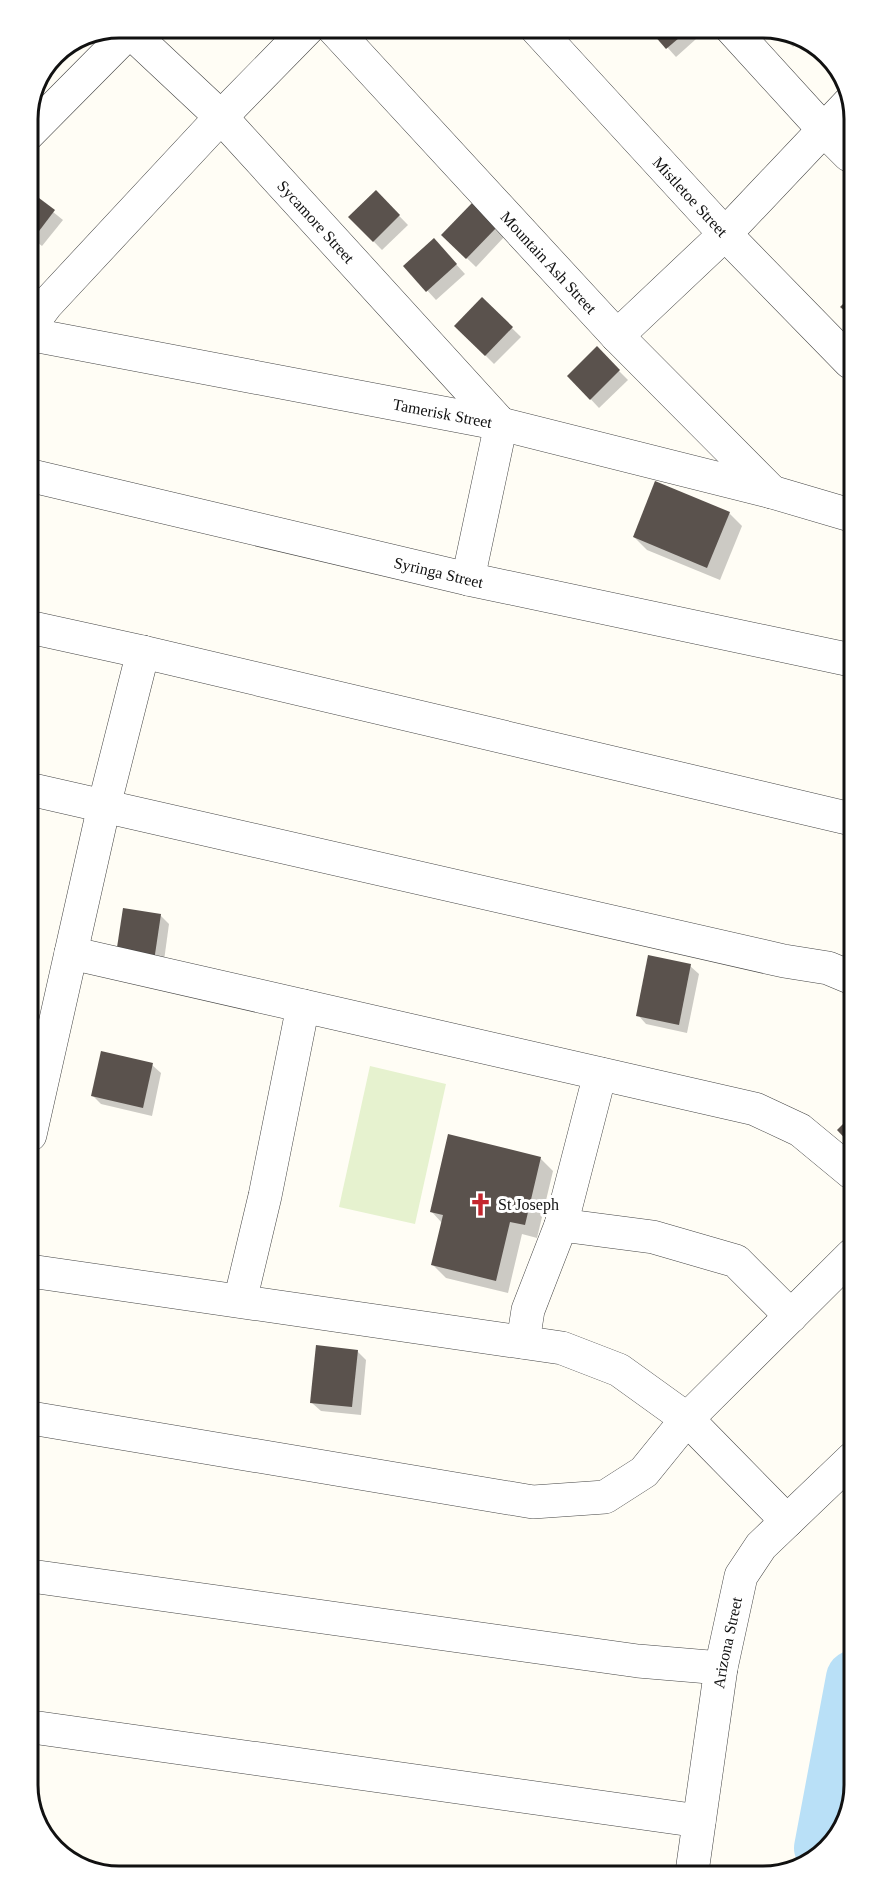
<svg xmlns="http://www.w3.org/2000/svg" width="881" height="1903" viewBox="0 0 881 1903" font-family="'Times New Roman',serif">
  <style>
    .pitch { fill: #e6f2cf }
    .shadow { fill: #0003 }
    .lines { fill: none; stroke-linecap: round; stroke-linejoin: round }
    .river { stroke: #b9e0f7; stroke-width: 56 }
    .building { fill: #5a524d }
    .minor-casing { stroke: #444; stroke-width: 34 }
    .minor { stroke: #fff; stroke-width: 33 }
    .labels { text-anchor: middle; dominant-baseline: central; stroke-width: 6; stroke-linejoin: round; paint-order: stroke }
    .street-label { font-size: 16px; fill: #111; stroke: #fff }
    .poi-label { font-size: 16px; fill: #111; stroke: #fff; text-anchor: start }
    .rim { fill: none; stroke: #111; stroke-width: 3 }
  </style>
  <rect width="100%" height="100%" fill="#fffdf5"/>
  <path class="pitch" d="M370,1066L446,1084L415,1224L339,1207Z"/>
  <g class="shadow">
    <path d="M649,27H702L705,31L676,57Z"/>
    <path d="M776,30L801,39L793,47Z"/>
    <path d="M27,191L63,220L42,246L28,235Z"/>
    <path d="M376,192L408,225L382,250L350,217Z"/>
    <path d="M473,204L505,236L476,267L443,235Z"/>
    <path d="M442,249L465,274L436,300L405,266Z"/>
    <path d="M482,299L521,337L494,364L456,326Z"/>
    <path d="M597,349L628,380L599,408L569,376Z"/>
    <path d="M729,513L742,526L720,580L647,550L634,537Z"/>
    <path d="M124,910L160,915L169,924L163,968Z"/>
    <path d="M690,966L699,974L687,1033L646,1024L638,1015Z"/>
    <path d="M152,1065L161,1073L152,1116L101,1104L92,1095Z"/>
    <path d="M540,1158L553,1171L537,1238L522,1234L508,1293L446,1278L433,1265L442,1223L431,1211Z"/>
    <path d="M357,1351L366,1360L361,1415L321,1411L312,1403Z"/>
  </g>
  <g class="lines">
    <path class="river" d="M822,1848L854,1678"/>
  </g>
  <g class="building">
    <path d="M647,27H692L666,49Z"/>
    <path d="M773,29L789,35L783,40Z"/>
    <path d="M27,189L55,210L33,239L28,234Z"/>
    <path d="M376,190L400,215L373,242L348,217Z"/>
    <path d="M473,202L498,226L466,259L441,235Z"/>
    <path d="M434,238L457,264L426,292L403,266Z"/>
    <path d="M482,297L513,327L485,356L454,326Z"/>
    <path d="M850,297V315L840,307Z"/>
    <path d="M597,346L620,370L590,400L567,376Z"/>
    <path d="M655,481L730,512L707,568L633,537Z"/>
    <path d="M123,908L161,914L154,961L116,954Z"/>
    <path d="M648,955L691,964L679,1025L636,1016Z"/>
    <path d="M101,1051L153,1063L143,1108L91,1096Z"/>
    <path d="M852,1115V1146L837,1130Z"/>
    <path d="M448,1134L541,1157L525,1225L510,1222L496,1281L431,1265L443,1215L430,1212Z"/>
    <path d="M316,1345L358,1350L352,1407L310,1403Z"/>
  </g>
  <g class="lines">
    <defs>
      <g id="minor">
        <path id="s1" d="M125,27L221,117L501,424L468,579"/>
        <path id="s2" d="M332,27L617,336L772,492"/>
        <path id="s3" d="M535,27L725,234L850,362"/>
        <path d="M730,27L824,130L849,155"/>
        <path d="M27,135L129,32"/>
        <path d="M28,329L46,305L221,117L309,27"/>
        <path id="s4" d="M28,334L501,424L772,492L850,515"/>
        <path d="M617,336L725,234L849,103"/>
        <path id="s5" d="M28,475L468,579L851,660"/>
        <path d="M29,627L143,652L851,819"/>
        <path d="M29,789L784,961L828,968L852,978"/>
        <path d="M71,953L755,1109L800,1130L852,1173"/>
        <path d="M30,1135L104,806L143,652"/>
        <path d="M561,1225L653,1237L736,1261L791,1316"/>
        <path d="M30,1271L562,1348L619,1370L687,1419L787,1521"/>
        <path d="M240,1301L265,1196L303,1006"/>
        <path d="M523,1342L528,1310L561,1225L600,1074"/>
        <path d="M31,1418L533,1502L605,1497L644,1472L687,1419L852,1255"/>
        <path d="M31,1576L638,1661L721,1668"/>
        <path d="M32,1727L699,1821"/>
        <path id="s6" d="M692,1872L721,1668L741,1576L761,1546L853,1458"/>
      </g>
    </defs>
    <use href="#minor" class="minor-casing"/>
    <use href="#minor" class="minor"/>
  </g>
  <defs>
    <symbol id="church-bare" viewBox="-9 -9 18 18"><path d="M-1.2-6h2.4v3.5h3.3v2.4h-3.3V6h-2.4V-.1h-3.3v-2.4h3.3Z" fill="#c4262e" stroke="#fff" stroke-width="2.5" paint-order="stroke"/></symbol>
  </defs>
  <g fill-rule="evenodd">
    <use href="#church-bare" x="464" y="1188" width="33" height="33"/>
  </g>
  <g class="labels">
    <g class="street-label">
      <text stroke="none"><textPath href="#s3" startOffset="230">Mistletoe Street</textPath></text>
      <text stroke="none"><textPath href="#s1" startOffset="273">Sycamore Street</textPath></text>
      <text stroke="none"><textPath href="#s2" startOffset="320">Mountain Ash Street</textPath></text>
      <text stroke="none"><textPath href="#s4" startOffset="422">Tamerisk Street</textPath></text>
      <text stroke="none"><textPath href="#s5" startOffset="422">Syringa Street</textPath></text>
      <text stroke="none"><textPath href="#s6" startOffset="232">Arizona Street</textPath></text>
    </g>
    <g class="poi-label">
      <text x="498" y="1204">St Joseph</text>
    </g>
  </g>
  <path d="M0 0H881V1903H0ZM119 38H763A81 81 0 0 1 844 119V1785A81 81 0 0 1 763 1866H119A81 81 0 0 1 38 1785V119A81 81 0 0 1 119 38Z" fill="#fff" fill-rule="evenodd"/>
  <path class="rim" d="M119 38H763A81 81 0 0 1 844 119V1785A81 81 0 0 1 763 1866H119A81 81 0 0 1 38 1785V119A81 81 0 0 1 119 38Z"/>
</svg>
